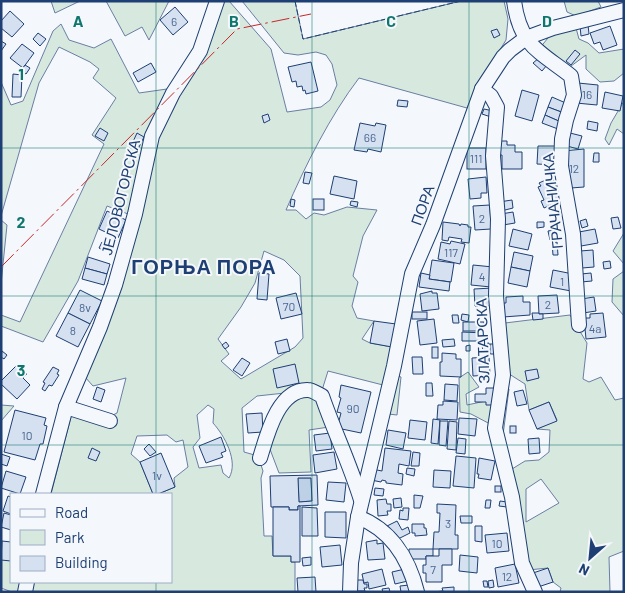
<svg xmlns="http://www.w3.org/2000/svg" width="625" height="593" viewBox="0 0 625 593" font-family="Barlow,sans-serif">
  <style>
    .green { fill: #d7e8df; stroke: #687fa3; fill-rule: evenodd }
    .water { fill: #bed0e5; stroke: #687fa3 }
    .building { fill: #d5e0f0; stroke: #1d3f73; fill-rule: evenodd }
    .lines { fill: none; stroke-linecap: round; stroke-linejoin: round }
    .minor-casing { stroke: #1d3f73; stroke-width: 16 }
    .minor { stroke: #f4f7fb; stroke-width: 14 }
    .fence { stroke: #1d3f73; stroke-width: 1; stroke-dasharray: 6 2.5; stroke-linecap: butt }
    .power { stroke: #c62828; stroke-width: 1; stroke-dasharray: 18 4 2.5 4; stroke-linecap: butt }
    .grid { fill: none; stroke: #0f766e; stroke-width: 1; stroke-opacity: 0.55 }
    .labels { text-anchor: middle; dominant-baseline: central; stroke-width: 4; stroke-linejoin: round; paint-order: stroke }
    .number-label { font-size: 12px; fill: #4b6792 }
    .street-label { font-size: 15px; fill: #1d3f73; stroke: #f4f7fb }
    .district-label { font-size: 20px; font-weight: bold; letter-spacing: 1px; fill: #1d3f73; stroke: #f4f7fb }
    .grid-label { font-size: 16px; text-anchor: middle; font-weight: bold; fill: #0f766e; stroke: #f4f7fb; stroke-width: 4; stroke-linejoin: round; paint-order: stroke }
  </style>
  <rect width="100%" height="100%" fill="#f4f7fb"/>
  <g class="green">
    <path d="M51,1H80L55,13Z"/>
    <path d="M106,1H169L149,40L142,27L125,36Z"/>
    <path d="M219,1H229L271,49L287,112L321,107L330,100L337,85L332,64L326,55L316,52L298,55L284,53L242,1H295L303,39L461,1H504L508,19L506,40L476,88L467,108L359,78C330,116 305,166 286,210H296L306,219L314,213L324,215L347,207L377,210L363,236L353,276L358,282L352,306L357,318L374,321L362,339L370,343L392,347L383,385L328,371L319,400L329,427L309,430L311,472L279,473L268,444L285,393L257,396L242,408L244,452L258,456L263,471L261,478L264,536H272L273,556H291V562H295V592H30L32,582H171V494H158L175,487L174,478L188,467L183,440L176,442L167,435L137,436L131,454L140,462L153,494H51L72,413L109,417L117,413L126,378L93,386L85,377L156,129ZM264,251L284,260L300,276L303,338L295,347L241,379L221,361L229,354L218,339L241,307L255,283ZM208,405L214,409L213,423C224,435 239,461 229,478L223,473L221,465L199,468L193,447L200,438L197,415Z"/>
    <path d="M564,1H598L601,7L576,16L567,12Z"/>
    <path d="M61,24L69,40L94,48L111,39L139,93L167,89L143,145L128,214L107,206L78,281L43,342L1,326V315L20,322L104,144L92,135L116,98L93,78L99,69L90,62L59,47L39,83L1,216V82L11,105L23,101L53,31Z"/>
    <path d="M576,28L579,39L588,43L599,53L624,49V73L614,81L600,82L586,69V55L567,69L539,49L552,33Z"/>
    <path d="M624,101V134L617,129L609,145L605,139L611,123Z"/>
    <path d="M1,220L7,225L1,284Z"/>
    <path d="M624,233V264L613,251Z"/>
    <path d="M624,271V316L612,302L613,279Z"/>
    <path d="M570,315L587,343L583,379L589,382L601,377L615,400L624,398V551L609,557L610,592H560L561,588L553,582L548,568L528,570L492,425L471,414L460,412L459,378L468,372L479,387L466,394L467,405L495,399L496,383L509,389L503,435L512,469L525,461L539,460L549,452L550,430L537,429L557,420L549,402L529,410L525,384L506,372L505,323ZM541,479L559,503L526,522V489Z"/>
    <path d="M398,376L401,377L397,415L388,414Z"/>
    <path d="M1,405L14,406L1,421Z"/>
    <path d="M1,547L11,548V582H23L22,592H12L1,588Z"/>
  </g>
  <path class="water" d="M298,478H311L312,501L299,502Z"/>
  <g class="building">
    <path d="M175,7L188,22L173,35L160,20Z"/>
    <path d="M10,11L24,24L12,37L1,28V21Z"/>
    <path d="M588,25L589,34L581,36L580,26Z"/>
    <path d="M610,26L617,45L603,50L600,42L594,44L590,33Z"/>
    <path d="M497,29L500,35L494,38L491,31Z"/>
    <path d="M38,33L46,39L40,46L33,39Z"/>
    <path d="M1,41L6,44L1,51Z"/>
    <path d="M22,44L34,53L23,68L10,58Z"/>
    <path d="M575,50L580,54L571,65L566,61Z"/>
    <path d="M539,58L547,65L542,71L533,63Z"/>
    <path d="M311,62L318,91L306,94L305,90L303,91L302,86L297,87L296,81L292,82L288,67Z"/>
    <path d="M151,63L156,72L138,82L133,73Z"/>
    <path d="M25,65L30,68L26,74L21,71Z"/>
    <path d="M13,74L22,75L21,97H12Z"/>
    <path d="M578,83L598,85L597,105L576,103Z"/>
    <path d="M522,90L539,95L532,121L515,116Z"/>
    <path d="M605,92L623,96L620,111L602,108Z"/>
    <path d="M552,97L568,104L564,113L548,107Z"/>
    <path d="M398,100L408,101L407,107L397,106Z"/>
    <path d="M548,107L564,113L561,122L545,115Z"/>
    <path d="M484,109L493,111L491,117L482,114Z"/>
    <path d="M268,114L270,120L264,123L262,116Z"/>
    <path d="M545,115L561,122L558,129L542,123Z"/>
    <path d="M588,121L598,123L597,131L587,129Z"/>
    <path d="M360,123L375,126L376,123L386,125L381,152L368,149L367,152L354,150Z"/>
    <path d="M100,128L108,133L104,141L95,136Z"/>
    <path d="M137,133L144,137L138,149L131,146Z"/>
    <path d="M570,133L582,136L578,149L567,146Z"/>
    <path d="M500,141H507V145H515V152H522V169H502V155H499Z"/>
    <path d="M538,146H555V149H559L558,165L537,164Z"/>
    <rect x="467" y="148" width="19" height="21"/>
    <path d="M584,149V187L571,188L570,178H566L563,151Z"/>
    <path d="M594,153H599V162H593Z"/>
    <path d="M305,172L312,173L309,184L303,183Z"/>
    <path d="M334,176L357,181L354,199L330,194Z"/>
    <path d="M486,177L487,193H481V198L470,199L468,179Z"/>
    <path d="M552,177L562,200L544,208L541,201L544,200L538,187L541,186L539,183Z"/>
    <path d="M291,199L295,200L294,207L290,206Z"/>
    <rect x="313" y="199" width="11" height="11"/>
    <path d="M512,200L513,208L501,211L499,202Z"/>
    <path d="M351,201L358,202L357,207L350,205Z"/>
    <path d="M490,205L491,229L475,230L473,206Z"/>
    <path d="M107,211L126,220L118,238L99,229Z"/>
    <path d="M513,212L515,223L503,225L501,214Z"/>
    <path d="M618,217L621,228L613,229L611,218Z"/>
    <path d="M586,219L588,226L582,228L580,221Z"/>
    <path d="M443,222L459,224L460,226L461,224L468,225V227H471L469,243L461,242L462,239L449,237L448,241L442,240Z"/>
    <path d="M537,222H544V227L537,228Z"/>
    <path d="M513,229L532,234L528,250L509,246Z"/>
    <path d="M595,229L598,243L581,246L579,232Z"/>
    <path d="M554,230L556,239L550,240L548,231Z"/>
    <path d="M451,241L465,244L460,264L438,259L441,242L450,244Z"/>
    <path d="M102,242L107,245L104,251L99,248Z"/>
    <path d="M557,242L558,255H553L552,243Z"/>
    <path d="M593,250L594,267L582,268L580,251Z"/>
    <path d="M514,252L533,256L530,271L511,267Z"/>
    <path d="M88,257L110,264L107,274L85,268Z"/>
    <path d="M432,260L454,263L451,282L429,279Z"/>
    <path d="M610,261L611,268L604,269L603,262Z"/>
    <path d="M473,265L493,267L491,287L471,285Z"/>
    <path d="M511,267L530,271L527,287L508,283Z"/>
    <path d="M85,268L107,274L104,285L82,279Z"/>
    <path d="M553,270L573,274L571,291L550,287Z"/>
    <path d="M259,273L269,274L267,300L257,299Z"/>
    <path d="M421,273L430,275L429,279L450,282L449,291L419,287Z"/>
    <path d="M591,273L592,281L581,282V274Z"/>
    <path d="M493,288L494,306H475L474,289Z"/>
    <path d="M80,290L102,301L90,324L68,313Z"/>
    <path d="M432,291V293H437L439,309L422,311L420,294Z"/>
    <path d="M296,293L302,314L281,319L276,298Z"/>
    <path d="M557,295L559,313L539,314L538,296Z"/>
    <path d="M523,296V302H530V315L503,317V303H506V297Z"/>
    <path d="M594,297L596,311L583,313L581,299Z"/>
    <rect x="412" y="312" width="15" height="7"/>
    <path d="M68,313L90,324L78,347L56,336Z"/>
    <path d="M532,313H539V314H543V319L533,320Z"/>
    <path d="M603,313L606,337L586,339L584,318H590V314Z"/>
    <path d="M462,314L469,315L468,322L461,320Z"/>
    <path d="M452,315H458L459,323H453Z"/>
    <path d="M434,319L437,343L420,345L417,321Z"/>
    <path d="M374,321L396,324L392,347L370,343Z"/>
    <rect x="463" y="322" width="21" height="9"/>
    <path d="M462,332L485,333V341H462Z"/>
    <path d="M287,339L290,351L278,354L275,342Z"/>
    <path d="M454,339L455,346L443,347L442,340Z"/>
    <path d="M226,342L229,346L225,349L222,345Z"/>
    <path d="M489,343L490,352L483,353L482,344Z"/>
    <path d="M490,344H498L499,354H490Z"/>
    <path d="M470,345V351H466V346Z"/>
    <rect x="432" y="347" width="6" height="11"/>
    <path d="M2,351L7,355L4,359L1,357Z"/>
    <path d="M442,353L456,354V359H461V377L440,376V362H442Z"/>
    <path d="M412,357H422L423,374H413Z"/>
    <path d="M489,357L490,375L473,376L472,358Z"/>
    <path d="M242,358L250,363L242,376L233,370Z"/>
    <path d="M295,364L299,383L277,388L273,369Z"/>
    <path d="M17,365L27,374L23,378L30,385L17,399L1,384V381Z"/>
    <path d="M53,367L59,370L57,374L59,375L52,386L49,385L45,391L42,389L45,383L43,382Z"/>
    <path d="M537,369L539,378L527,381L525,371Z"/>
    <path d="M426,383H432L433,396H426Z"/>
    <path d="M445,384L458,385L457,401L444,400Z"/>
    <path d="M341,385L371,392L361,433L337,428L341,413L337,412L341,398L339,397Z"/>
    <path d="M97,387L105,390L101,402L93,399Z"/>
    <path d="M486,388H494V405H486V402H475V394H486Z"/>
    <path d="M523,390L527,404L517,406L514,392Z"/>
    <path d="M443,401L458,402L457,420L437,419L438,405H443Z"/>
    <path d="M549,402L557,421L537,429L529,410Z"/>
    <path d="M15,410L46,418L44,425L47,426L43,444H40L35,460L4,452Z"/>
    <path d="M262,413L263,432L248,433L246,414Z"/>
    <path d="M459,418L477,419L475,436L458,434Z"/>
    <path d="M433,419L440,420L438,444L431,443Z"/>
    <path d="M410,420L427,422L425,440L408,438Z"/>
    <path d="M440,421H448L446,446L439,445Z"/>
    <path d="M449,421L457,422L456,450L447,449Z"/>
    <rect x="510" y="426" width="6" height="7"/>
    <path d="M388,430L406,433L403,449L386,445Z"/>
    <path d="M330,433L332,449L316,451L314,435Z"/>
    <path d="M221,437L226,451L221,453L223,457L206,463L199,446Z"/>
    <path d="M458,438L466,439L465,454L456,453Z"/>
    <path d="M539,438L540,453L529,454L528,439Z"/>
    <path d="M149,444L156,452L150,456L144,449Z"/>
    <path d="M92,448L100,452L96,461L88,458Z"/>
    <path d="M385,448L411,451L409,466L399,464L398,473L403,474L402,485L386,483V481L382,480L381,482L371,480L372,469L382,471Z"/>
    <path d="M334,452L337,469L315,473L313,455Z"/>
    <path d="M413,452L420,453L419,466H411Z"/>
    <path d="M161,453L175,487L158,494H153L140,462Z"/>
    <path d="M1,454L10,457L7,466L1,464Z"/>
    <path d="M456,456L476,458L474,488L453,486Z"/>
    <path d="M479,458L495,461L491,480L478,478L479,474H477Z"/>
    <path d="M407,468L415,469L414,476L406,474Z"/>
    <path d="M434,470L451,471L450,488L433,487Z"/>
    <path d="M6,471L26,477L20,494L1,488Z"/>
    <path d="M317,475L318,505L298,506V510H289V507H271L270,476ZM298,478H311L312,501L299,502Z"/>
    <path d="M328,482L346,483L344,502L326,500Z"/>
    <rect x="495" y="486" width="6" height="6"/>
    <path d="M375,488L384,489L383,496L374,495Z"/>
    <path d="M414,495L423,496L420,508H414Z"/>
    <path d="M8,496L11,497V514L3,511Z"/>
    <path d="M401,498L402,507L394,508L393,499Z"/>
    <path d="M386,499L387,504H391V511H387L388,515L378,516L377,500Z"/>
    <path d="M486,500H491L490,508H485Z"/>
    <path d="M500,501L507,502V507L499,506Z"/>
    <path d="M437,504L456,505L455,535H458V549H433L434,532H439L440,513H437Z"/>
    <path d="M298,506H300V562H291V556H273V507H289V510H298Z"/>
    <path d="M302,507L317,508L318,536H302Z"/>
    <path d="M403,508H409L408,520L399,519L400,510L403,511Z"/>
    <path d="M325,512H346V538L325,537Z"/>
    <path d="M4,513L11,515V530L1,527Z"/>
    <path d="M460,516H472V523H461Z"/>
    <path d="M397,521L402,530L408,527L410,533L398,539L396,534L393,535L387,526Z"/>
    <path d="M412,524H424V528H426L427,535L415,536V533H412Z"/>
    <path d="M475,526H482V542L475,541Z"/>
    <path d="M507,533L509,551L487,553L485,535Z"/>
    <path d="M377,540V544L383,543L385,559L368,560L366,542Z"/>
    <path d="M2,541L11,542V561L1,560Z"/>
    <path d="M340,545L342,565L322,567L320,547Z"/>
    <path d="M409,549H433V556H426V559H409Z"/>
    <path d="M439,549H452V565H442V582H426V573H423V565H426V556H439Z"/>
    <path d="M460,555L478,557L477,573L459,571Z"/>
    <path d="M311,557V565L303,566L302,558Z"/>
    <path d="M515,564L519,583L498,587L495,568Z"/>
    <path d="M548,568L553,582L538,587L533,573Z"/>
    <path d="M382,569L386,585L369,589L368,582L364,583L362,574Z"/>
    <path d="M405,569L408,581L395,584L392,572Z"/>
    <path d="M315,577L316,592H298L297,578Z"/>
    <path d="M356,580H363L364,584H367V588H364L365,591H357Z"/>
    <path d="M493,580L494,587L489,588L488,581Z"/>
    <path d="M483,581H487L488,587H484Z"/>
    <path d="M409,585L410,592H401L400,586Z"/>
    <path d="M454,587V592H433L443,591L442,588Z"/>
    <path d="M389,588L390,592H383L382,589Z"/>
  </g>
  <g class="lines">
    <defs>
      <g id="minor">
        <path d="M514,1C520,46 539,51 571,76L574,95L566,120L562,139L561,166L573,234L579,325"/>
        <path d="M482,89L491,96L497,107L493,156L498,219L496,296L503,375L495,428L512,497L522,563L535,592"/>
        <path d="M66,407L110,421"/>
        <path d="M260,458C267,435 278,389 308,390C312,390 318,394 322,396C334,431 350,464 361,500"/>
        <path d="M43,494L66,407L100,327L115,285L135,214L152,136L173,93L200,51L217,1"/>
        <path d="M358,517C391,530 409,559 417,592"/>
        <path d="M25,592L27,582"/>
        <path d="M350,592L351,563L358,517L394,366L412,274L433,225L482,89L503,57L510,50L526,38L553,28L624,10"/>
      </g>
    </defs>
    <use href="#minor" class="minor-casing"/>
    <use href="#minor" class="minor"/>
    <path class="fence" d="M295,1L303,39L461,1"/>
    <path class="power" d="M1,267L237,29L311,14"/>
  </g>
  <path class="grid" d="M156,1V494M312,1V592M469,1V592M1,148H624M1,296H624M1,445H624M156,582V592"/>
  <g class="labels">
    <g class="number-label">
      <text x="174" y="21">6</text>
      <text x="587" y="94">16</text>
      <text x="370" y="137">66</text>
      <text x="476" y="158">111</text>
      <text x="574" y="168">12</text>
      <text x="482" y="218">2</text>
      <text x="451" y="252">117</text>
      <text x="482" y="276">4</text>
      <text x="562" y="281">1</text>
      <text x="548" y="304">2</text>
      <text x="289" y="306">70</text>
      <text x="85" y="307">8v</text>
      <text x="595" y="328">4a</text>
      <text x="73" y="330">8</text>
      <text x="353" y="408">90</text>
      <text x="27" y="435">10</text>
      <text x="157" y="475">1v</text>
      <text x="448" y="523">3</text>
      <text x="497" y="543">10</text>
      <text x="433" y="569">7</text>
      <text x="507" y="576">12</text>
    </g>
    <g class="street-label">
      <text transform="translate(120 197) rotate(-76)">ЈЕЛОВОГОРСКА</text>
      <text transform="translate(552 201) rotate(-96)">ГРАЧАНИЧКА</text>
      <text transform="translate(422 205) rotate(-70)">ПОРА</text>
      <text transform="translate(482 341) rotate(-92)">ЗЛАТАРСКА</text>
    </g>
    <g class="district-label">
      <text x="204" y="266">ГОРЊА ПОРА</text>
    </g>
  </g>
  <g class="grid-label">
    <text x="78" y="27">A</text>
    <text x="234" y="27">B</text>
    <text x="391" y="27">C</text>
    <text x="547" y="27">D</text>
    <text x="21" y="80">1</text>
    <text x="21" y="228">2</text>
    <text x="21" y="376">3</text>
  </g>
  <rect width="625" height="593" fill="none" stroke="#1d3f73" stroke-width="5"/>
  <rect x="10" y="493" width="162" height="90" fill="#f4f7fb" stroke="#9eadc5"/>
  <rect x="20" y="509" width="25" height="8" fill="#f4f7fb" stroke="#9eadc5"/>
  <text x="55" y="518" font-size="15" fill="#1d3f73">Road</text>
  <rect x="20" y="530" width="25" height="15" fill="#d7e8df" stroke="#9eadc5"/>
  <text x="55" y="543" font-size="15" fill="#1d3f73">Park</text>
  <rect x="20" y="556" width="25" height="15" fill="#d5e0f0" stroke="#9eadc5"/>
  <text x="55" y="568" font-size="15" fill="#1d3f73">Building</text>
  <g transform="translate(590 558) rotate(207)" stroke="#f4f7fb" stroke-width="4" paint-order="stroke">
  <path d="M0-4L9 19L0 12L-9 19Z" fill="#1d3f73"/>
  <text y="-8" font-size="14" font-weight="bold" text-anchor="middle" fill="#1d3f73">N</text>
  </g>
</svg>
